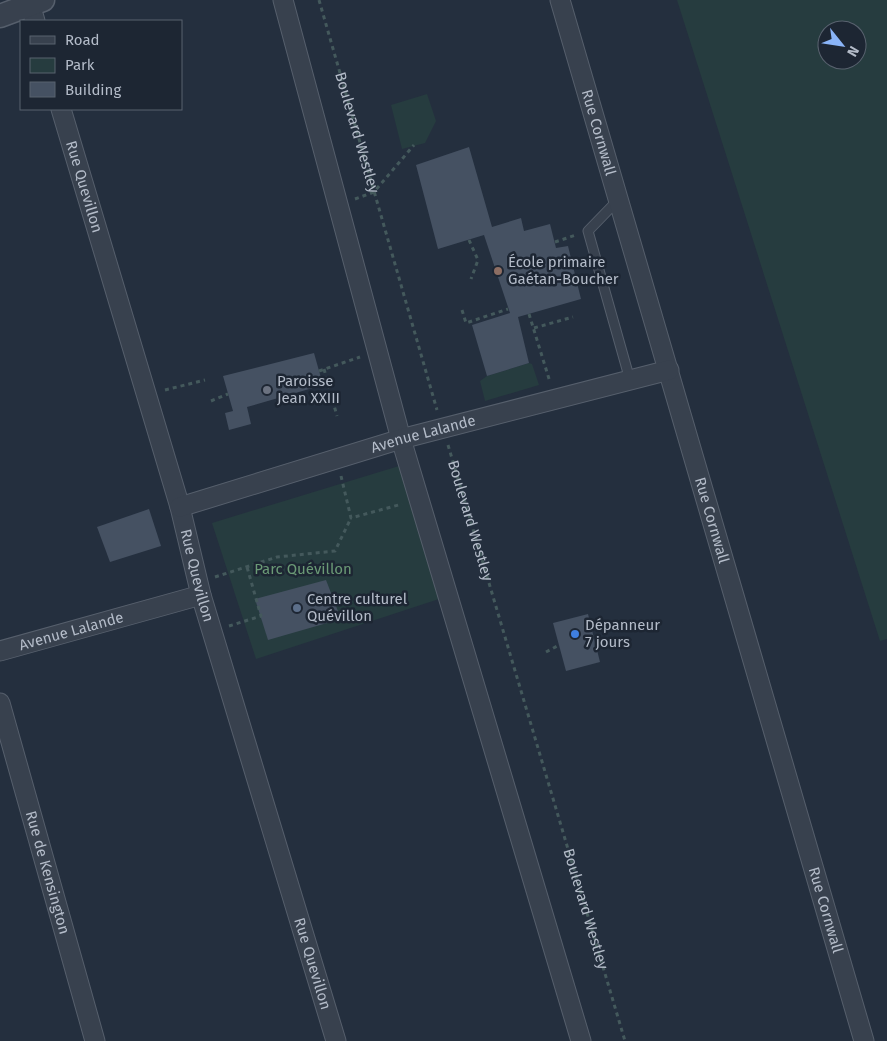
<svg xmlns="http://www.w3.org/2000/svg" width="887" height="1041" viewBox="0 0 887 1041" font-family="'Fira Sans',sans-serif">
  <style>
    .green { fill: #263c3f; fill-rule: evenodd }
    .building { fill: #455162 }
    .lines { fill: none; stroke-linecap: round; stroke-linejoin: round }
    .service-casing { stroke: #565f6c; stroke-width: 11 }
    .minor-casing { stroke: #565f6c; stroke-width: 21 }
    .tertiary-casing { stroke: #565f6c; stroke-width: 25 }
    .path { stroke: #44595c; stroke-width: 3; stroke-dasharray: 4 4; stroke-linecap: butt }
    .service { stroke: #38414e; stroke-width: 9 }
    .minor { stroke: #38414e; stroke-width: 19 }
    .tertiary { stroke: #38414e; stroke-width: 22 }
    .education-dot { fill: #8d6e63; stroke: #1d2633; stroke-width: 2 }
    .worship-dot { fill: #6b7280; stroke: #1d2633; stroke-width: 2 }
    .service-dot { fill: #5c6f8a; stroke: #1d2633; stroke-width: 2 }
    .shop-dot { fill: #3f7fe0; stroke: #1d2633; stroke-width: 2 }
    .labels { text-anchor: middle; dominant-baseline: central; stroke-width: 5; stroke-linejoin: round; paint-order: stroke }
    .street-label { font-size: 15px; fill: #b4bcc9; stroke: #1d2633 }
    .poi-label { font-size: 15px; fill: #b4bcc9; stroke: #1d2633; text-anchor: start }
    .park-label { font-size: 15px; fill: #6b9a76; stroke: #1d2633 }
  </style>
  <rect width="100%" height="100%" fill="#242f3e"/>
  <g class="green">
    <path d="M677,0H887V639L880,641ZM827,30H857V60H827Z"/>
    <path d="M427,94L436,121L425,143L402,149L391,105Z"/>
    <path d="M529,363L532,364L539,385L485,401L480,381L487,376Z"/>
    <path d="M399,466L439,599L256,659L212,523Z"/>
  </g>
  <g class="building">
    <path d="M469,147L492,227L521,218L524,231L550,224L556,248L568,246L581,299L518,317L529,363L487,376L472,325L510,313L484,235L438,249L416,165Z"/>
    <path d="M314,353L323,385L247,407L251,424L229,430L225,413L233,411L223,376Z"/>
    <path d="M149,509L161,546L110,562L97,527Z"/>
    <path d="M326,580L341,619L268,640L255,599Z"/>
    <path d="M588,614L600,662L566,671L553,623Z"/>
  </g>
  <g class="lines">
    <defs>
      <path id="service" d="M619,199L588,231L630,380"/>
      <g id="minor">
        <path d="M29,0L35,21"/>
        <path d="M283,0L401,439L581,1041"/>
        <path id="s3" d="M560,0L864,1041"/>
        <path id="s4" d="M61,109L180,507L201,595L336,1041"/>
        <path id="s5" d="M180,507L401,439L669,370"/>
        <path id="s6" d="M0,651L201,595"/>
        <path id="s7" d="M0,703L95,1041"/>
      </g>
      <path id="tertiary" d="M0,16L43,0"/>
    </defs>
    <use href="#service" class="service-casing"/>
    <use href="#minor" class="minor-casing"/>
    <use href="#tertiary" class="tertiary-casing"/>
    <g class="path">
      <path id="s1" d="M319,0L437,410"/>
      <path d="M355,199L374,192L414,145"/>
      <path d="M469,240L478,260L471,279"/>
      <path d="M555,242L576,235"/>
      <path d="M462,310L466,323L508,309"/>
      <path d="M529,314L550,382"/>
      <path d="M534,328L573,317"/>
      <path d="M324,369L337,416"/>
      <path d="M319,371L360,357"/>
      <path d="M165,390L205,380"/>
      <path d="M211,401L228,394"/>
      <path id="s2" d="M448,445L625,1041"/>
      <path d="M341,476L351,518L402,504"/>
      <path d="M215,577L277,557L335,551L351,518"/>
      <path d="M229,626L261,616L247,567"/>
      <path d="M546,652L559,645"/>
    </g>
    <use href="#service" class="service"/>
    <use href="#minor" class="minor"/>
    <use href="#tertiary" class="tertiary"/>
  </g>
  <circle class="education-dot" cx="498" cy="271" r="5"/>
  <circle class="worship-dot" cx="267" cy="390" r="5"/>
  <circle class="service-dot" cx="297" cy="608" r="5"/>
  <circle class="shop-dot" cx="575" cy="634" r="5"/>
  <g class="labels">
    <g class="street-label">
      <text stroke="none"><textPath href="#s1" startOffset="138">Boulevard Westley</textPath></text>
      <text stroke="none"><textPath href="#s3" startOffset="138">Rue Cornwall</textPath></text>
      <text stroke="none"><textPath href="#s4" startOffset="81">Rue Quevillon</textPath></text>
      <text stroke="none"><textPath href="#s5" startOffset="254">Avenue Lalande</textPath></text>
      <text stroke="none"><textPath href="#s3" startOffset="542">Rue Cornwall</textPath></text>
      <text stroke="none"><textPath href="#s2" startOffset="79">Boulevard Westley</textPath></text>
      <text stroke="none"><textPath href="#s4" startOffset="486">Rue Quevillon</textPath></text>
      <text stroke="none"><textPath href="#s6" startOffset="74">Avenue Lalande</textPath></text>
      <text stroke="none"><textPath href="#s7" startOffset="176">Rue de Kensington</textPath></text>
      <text stroke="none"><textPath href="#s2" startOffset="484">Boulevard Westley</textPath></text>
      <text stroke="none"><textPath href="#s3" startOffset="948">Rue Cornwall</textPath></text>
      <text stroke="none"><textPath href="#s4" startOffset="891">Rue Quevillon</textPath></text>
    </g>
    <g class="poi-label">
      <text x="508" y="262">École primaire<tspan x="508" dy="17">Gaétan-Boucher</tspan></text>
      <text x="277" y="381">Paroisse<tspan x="277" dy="17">Jean XXIII</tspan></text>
      <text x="307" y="599">Centre culturel<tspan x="307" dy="17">Quévillon</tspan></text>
      <text x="585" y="625">Dépanneur<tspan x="585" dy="17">7 jours</tspan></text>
    </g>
    <g class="park-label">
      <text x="303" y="569">Parc Quévillon</text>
    </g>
  </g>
  <rect x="20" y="20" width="162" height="90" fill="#1d2633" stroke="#59626f"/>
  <rect x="30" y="36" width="25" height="8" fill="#38414e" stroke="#59626f"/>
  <text x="65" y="45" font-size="15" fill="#b4bcc9">Road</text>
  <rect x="30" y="58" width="25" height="15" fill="#263c3f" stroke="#59626f"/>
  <text x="65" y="70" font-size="15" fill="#b4bcc9">Park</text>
  <rect x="30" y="82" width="25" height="15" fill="#455162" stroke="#59626f"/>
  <text x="65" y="95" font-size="15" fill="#b4bcc9">Building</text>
  <g transform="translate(842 45) rotate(120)"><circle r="24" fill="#1d2633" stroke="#59626f"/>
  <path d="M0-4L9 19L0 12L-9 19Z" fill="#8ab4f8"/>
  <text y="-8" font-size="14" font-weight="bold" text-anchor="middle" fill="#b4bcc9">N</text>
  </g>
</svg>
